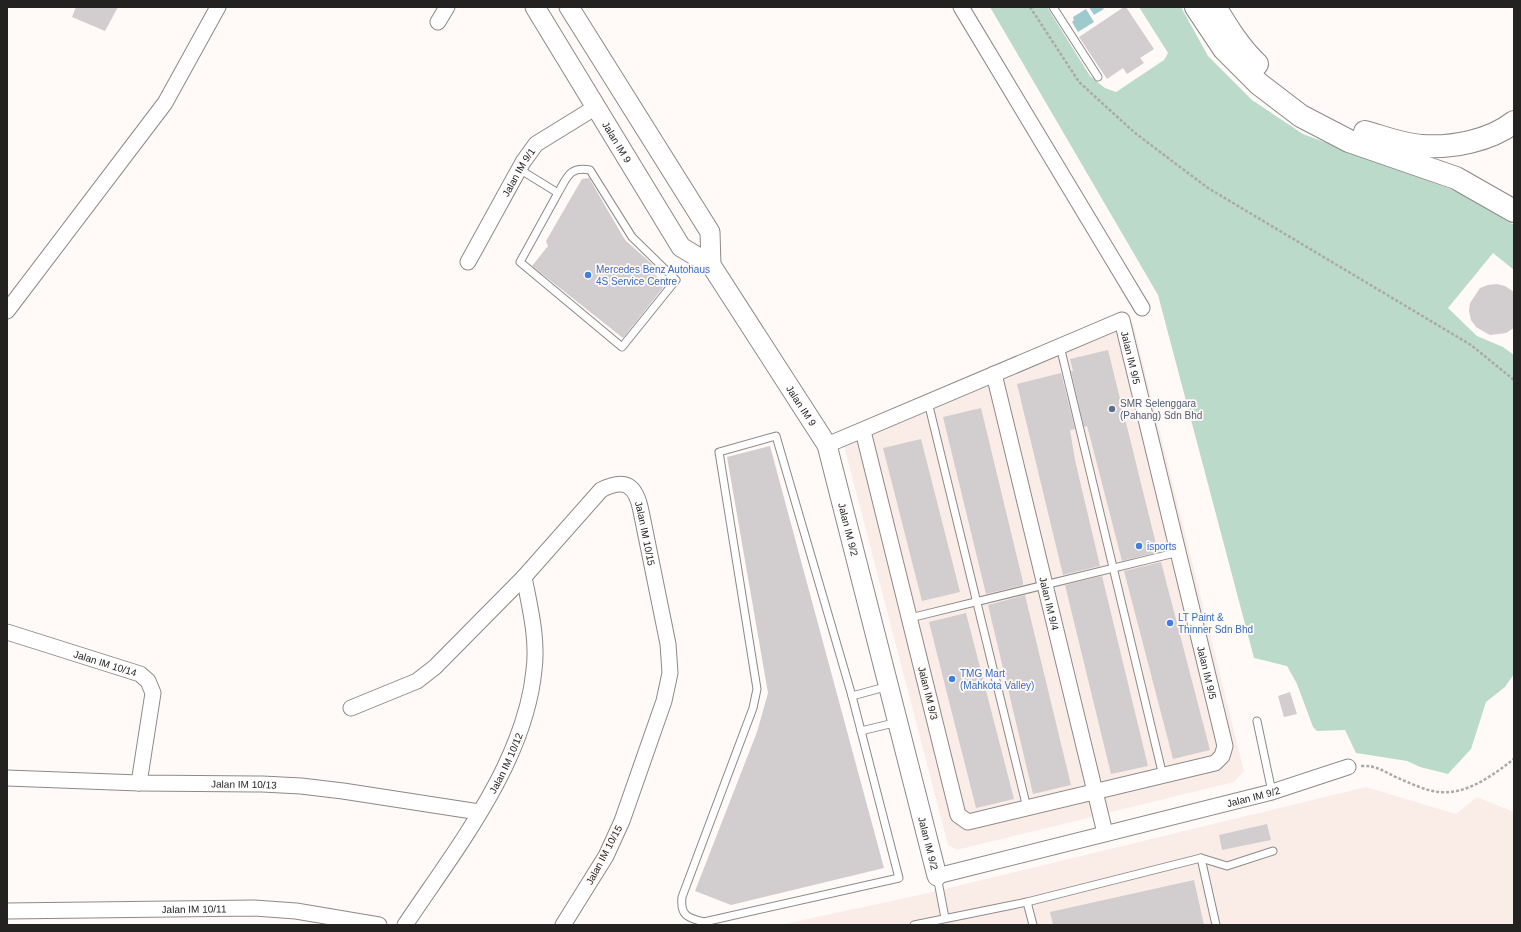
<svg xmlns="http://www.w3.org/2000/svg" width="1521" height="932" viewBox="0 0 1521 932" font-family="Arial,sans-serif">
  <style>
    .built { fill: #faede8 }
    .green { fill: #bbdaca }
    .water { fill: #9ecace }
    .building { fill: #d2cdcf }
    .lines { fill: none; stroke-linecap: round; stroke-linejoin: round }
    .service-casing { stroke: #8e8988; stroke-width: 9 }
    .minor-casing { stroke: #8e8988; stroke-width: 17 }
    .tertiary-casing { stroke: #8e8988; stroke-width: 21 }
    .trunk-casing { stroke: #8e8988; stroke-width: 24 }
    .path { stroke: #aca9a7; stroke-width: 2.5; stroke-dasharray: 3 2; stroke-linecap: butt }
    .service { stroke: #fff; stroke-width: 7 }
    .minor { stroke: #fff; stroke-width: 15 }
    .tertiary { stroke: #fff; stroke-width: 19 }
    .trunk { stroke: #fff; stroke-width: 22 }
    .shop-dot { fill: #3f7fe0; stroke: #fffaf8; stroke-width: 1.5 }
    .service-dot { fill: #5c6f8a; stroke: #fffaf8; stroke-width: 1.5 }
    .labels { text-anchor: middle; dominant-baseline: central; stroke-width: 3.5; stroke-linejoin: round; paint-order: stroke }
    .street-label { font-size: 10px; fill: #242221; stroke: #fffaf8 }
    .shop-label { font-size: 10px; fill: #366cbe; stroke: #fffaf8; text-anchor: start }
    .service-label { font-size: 10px; fill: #4e5e75; stroke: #fffaf8; text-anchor: start }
  </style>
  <rect width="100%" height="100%" fill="#fffaf8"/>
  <g class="built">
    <path d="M1121,310L1133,323L1244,771L1234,782L957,850L948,845L843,442Z"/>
    <path d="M1366,787L1456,814L1477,797L1514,812V925H780L928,893Z"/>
  </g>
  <path class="green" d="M990,7H1047L1090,76L1105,88L1116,92L1164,60L1168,53L1139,7H1181L1208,56L1252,100L1303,134L1458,192L1514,225V270L1493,253L1448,308L1477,336L1503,347L1514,355V674L1505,687L1486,702L1471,749L1448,774L1420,767L1407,761L1356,753L1345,730L1317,731L1313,727L1297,684L1287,666L1254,658L1158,295Z"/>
  <g class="water">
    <path d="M1089,7H1102L1104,9L1094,15Z"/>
    <path d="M1086,9L1094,22L1078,32L1072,22L1074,20L1073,17Z"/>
  </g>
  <g class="building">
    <path d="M76,7H118L105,31L72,17Z"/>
    <path d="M1124,7H1126L1154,49L1140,58L1144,63L1127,74L1123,68L1107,79L1079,37Z"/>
    <path d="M589,178L625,240L652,264L649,270L666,284L623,338L532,266L548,246L546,241L582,179Z"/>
    <path d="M1497,284L1505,286L1514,292V328L1506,333L1490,335L1476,327L1471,320L1469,311L1470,303L1480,288L1488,285Z"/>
    <path d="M1108,350L1158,552L1122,561L1089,433L1087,426L1084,427L1071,371H1073L1070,359Z"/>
    <path d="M1061,373L1075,429L1070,430L1075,460L1100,566L1063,575L1017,384Z"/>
    <path d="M981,408L1023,582V585L986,594L943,417Z"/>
    <path d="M921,439L960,592L922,601L883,448Z"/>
    <path d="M770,446L884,868L731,905L695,891L757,732L768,693L727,457Z"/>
    <path d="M1161,562L1210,750L1173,759L1124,571Z"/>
    <path d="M1102,576L1148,766L1111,774L1065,585Z"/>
    <path d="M1025,595L1071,785L1033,794L988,605Z"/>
    <path d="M966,613L1014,799L976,808L929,622Z"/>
    <path d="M1290,692L1297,714L1284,717L1278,696Z"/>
    <path d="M1267,824L1271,840L1222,850L1219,835Z"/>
    <path d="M1194,880L1204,925H1053L1050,912Z"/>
  </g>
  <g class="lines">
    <defs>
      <g id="service">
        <path d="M1053,7L1098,77"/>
        <path d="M519,169L558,193C567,178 569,166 590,170L632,237L676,280L622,347L520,262L558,193"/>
        <path d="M1060,346L1163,776"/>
        <path d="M928,402L1027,808"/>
        <path d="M776,436L852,696L899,878L704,922C687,918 680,915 682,897L753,708L757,689L719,452Z"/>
        <path d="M910,618L1179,552"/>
        <path d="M852,696L889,686"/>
        <path d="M1257,721L1272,792"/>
        <path d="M861,731L898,722"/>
        <path d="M1201,858L1216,925"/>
        <path d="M937,876L945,918"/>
        <path d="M1027,902L1033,925"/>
        <path d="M914,925L1027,902L1201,858L1227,866L1273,851"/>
      </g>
      <g id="minor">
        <path d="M961,7L1142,308"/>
        <path d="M438,22L447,7"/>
        <path id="s1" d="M468,262L523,162L536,144L596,107"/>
        <path d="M7,311L165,103L218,7"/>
        <path id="s2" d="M994,374L1105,833"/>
        <path id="s3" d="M827,445L1122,320L1225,746L1222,756L1215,763L968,822L958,815L863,431"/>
        <path id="s4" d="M7,632L140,674L148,681L153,693L139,783"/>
        <path id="s5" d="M351,708L417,681L435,667L524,577L601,490C626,477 636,486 641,511L668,644L670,673L664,701L622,821L606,856L563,925"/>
        <path id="s6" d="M7,778L139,783L262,784L301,786L343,791L479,812"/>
        <path id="s7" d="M937,876L1272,792L1348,767"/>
        <path id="s8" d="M7,911L254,908L296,911L379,925"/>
        <path id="s9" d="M405,925C455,850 525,763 534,670C538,639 530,608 524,577"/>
      </g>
      <g id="tertiary">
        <path id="s10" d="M535,7L681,247L711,265L827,445L937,876"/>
        <path d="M569,7L710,232L711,265"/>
      </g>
      <g id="trunk">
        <path d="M1196,7L1224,49L1259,84L1301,116L1349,141L1456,178L1514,211"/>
        <path d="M1215,7C1227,27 1240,48 1257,64"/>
        <path d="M1365,132C1383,137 1403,145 1422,146C1452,148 1490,141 1514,122"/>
      </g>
    </defs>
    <use href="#service" class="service-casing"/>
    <use href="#minor" class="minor-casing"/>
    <use href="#tertiary" class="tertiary-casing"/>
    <use href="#trunk" class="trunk-casing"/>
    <g class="path">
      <path d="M1030,7L1079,82L1135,133L1208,188L1471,345L1514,380"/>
      <path d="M1361,766C1377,765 1384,772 1398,778C1410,783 1426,791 1439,792C1467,795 1493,775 1514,759"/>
    </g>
    <use href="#service" class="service"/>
    <use href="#minor" class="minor"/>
    <use href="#tertiary" class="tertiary"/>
    <use href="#trunk" class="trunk"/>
  </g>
  <g class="shop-dot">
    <circle cx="588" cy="275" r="4"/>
    <circle cx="1139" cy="546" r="4"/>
    <circle cx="1170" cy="623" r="4"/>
    <circle cx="952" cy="679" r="4"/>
  </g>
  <circle class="service-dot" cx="1112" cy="409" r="4"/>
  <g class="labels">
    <g class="street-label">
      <text stroke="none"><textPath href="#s10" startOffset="158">Jalan IM 9</textPath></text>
      <text stroke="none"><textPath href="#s1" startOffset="103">Jalan IM 9/1</textPath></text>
      <text stroke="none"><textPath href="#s3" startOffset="359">Jalan IM 9/5</textPath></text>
      <text stroke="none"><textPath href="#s10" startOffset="483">Jalan IM 9</textPath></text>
      <text stroke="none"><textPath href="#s10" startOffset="617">Jalan IM 9/2</textPath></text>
      <text stroke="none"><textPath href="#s5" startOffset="417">Jalan IM 10/15</textPath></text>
      <text stroke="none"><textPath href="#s2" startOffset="236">Jalan IM 9/4</textPath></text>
      <text stroke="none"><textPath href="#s4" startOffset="103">Jalan IM 10/14</textPath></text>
      <text stroke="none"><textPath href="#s3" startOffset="683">Jalan IM 9/5</textPath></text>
      <text transform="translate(928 693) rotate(76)">Jalan IM 9/3</text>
      <text stroke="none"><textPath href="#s9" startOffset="191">Jalan IM 10/12</textPath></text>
      <text stroke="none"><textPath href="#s6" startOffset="237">Jalan IM 10/13</textPath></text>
      <text stroke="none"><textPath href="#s7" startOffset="326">Jalan IM 9/2</textPath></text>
      <text stroke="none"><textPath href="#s10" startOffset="941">Jalan IM 9/2</textPath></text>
      <text transform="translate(604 855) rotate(-62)">Jalan IM 10/15</text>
      <text stroke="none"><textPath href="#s8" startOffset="187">Jalan IM 10/11</textPath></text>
    </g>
    <g class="shop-label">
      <text x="596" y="269">Mercedes Benz Autohaus<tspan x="596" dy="12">4S Service Centre</tspan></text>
      <text x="1147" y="546">isports</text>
      <text x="1178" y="617">LT Paint &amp;<tspan x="1178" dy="12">Thinner Sdn Bhd</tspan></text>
      <text x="960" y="673">TMG Mart<tspan x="960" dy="12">(Mahkota Valley)</tspan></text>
    </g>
    <g class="service-label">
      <text x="1120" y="403">SMR Selenggara<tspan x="1120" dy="12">(Pahang) Sdn Bhd</tspan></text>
    </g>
  </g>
  <rect width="1521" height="932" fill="none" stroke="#242221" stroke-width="16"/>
</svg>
